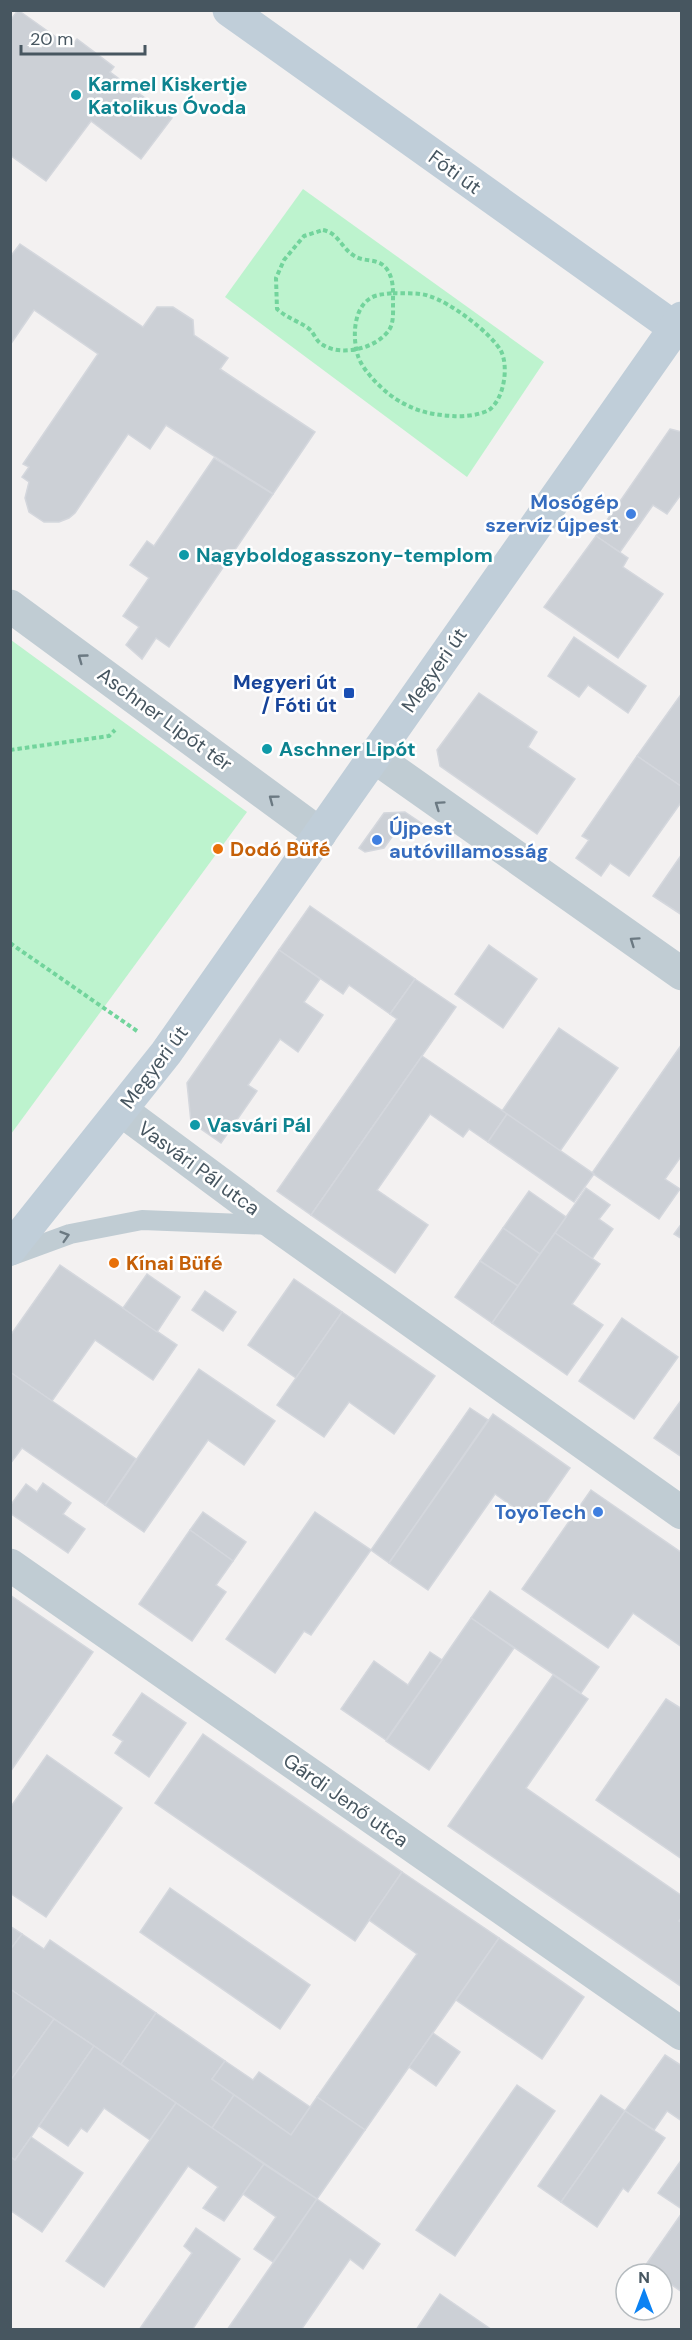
<svg xmlns="http://www.w3.org/2000/svg" width="692" height="2340" viewBox="0 0 692 2340" font-family="'DM Sans',sans-serif">
  <style>
    .green { fill: #bdf3ce }
    .building { fill: #ccd0d6; stroke: #d4d7dd; stroke-width: 1.5 }
    .lines { fill: none; stroke-linecap: round; stroke-linejoin: round }
    .path { stroke: #72d49c; stroke-width: 4; stroke-dasharray: 4.5 3; stroke-linecap: butt }
    .lane { stroke: #c0ccd3; stroke-width: 20 }
    .street { stroke: #c0ccd3; stroke-width: 33 }
    .secondary { stroke: #c0ced9; stroke-width: 33 }
    .oneway { stroke: #6b7982 }
    .culture-dot { fill: #0f9aa8; stroke: #fff; stroke-width: 2 }
    .shop-dot { fill: #3f7fe0; stroke: #fff; stroke-width: 2 }
    .transit-dot { fill: #1a4fb4; stroke: #fff; stroke-width: 2 }
    .food-dot { fill: #e8710a; stroke: #fff; stroke-width: 2 }
    .labels { text-anchor: middle; dominant-baseline: central; stroke-width: 5; stroke-linejoin: round; paint-order: stroke }
    .culture-label { font-size: 20px; font-weight: bold; fill: #0d838f; stroke: #fff; text-anchor: start }
    .street-label { font-size: 20px; fill: #475660; stroke: #fff }
    .shop-label { font-size: 20px; font-weight: bold; fill: #366cbe; stroke: #fff; text-anchor: end }
    .transit-label { font-size: 20px; font-weight: bold; fill: #164399; stroke: #fff; text-anchor: end }
    .food-label { font-size: 20px; font-weight: bold; fill: #c56008; stroke: #fff; text-anchor: start }
  </style>
  <rect width="100%" height="100%" fill="#f3f1f1"/>
  <g class="green">
    <path d="M303,189L544,362L467,477L225,297Z"/>
    <path d="M11,640L247,812L11,1134Z"/>
  </g>
  <g class="building">
    <path d="M18,10L70,47L77,39L114,67L110,72L172,118L141,159L91,121L46,181L10,155V21Z"/>
    <path d="M20,244L143,327L157,307H173L193,320L194,335L228,358L220,369L315,432L273,494L166,425L150,449L128,434L75,513L69,518L59,522H44L29,512L25,498L29,482L22,477L29,467L23,464L98,354L34,310L10,345V257Z"/>
    <path d="M670,429L682,432V493L667,514L653,505L620,552L596,536Z"/>
    <path d="M214,458L273,494L169,647L156,638L142,659L126,645L139,627L123,616L149,578L130,565L147,541L154,546Z"/>
    <path d="M596,536L628,558L623,567L663,594L618,658L544,607Z"/>
    <path d="M574,637L646,686L628,713L588,685L579,697L548,676Z"/>
    <path d="M479,693L537,732L528,747L575,779L537,834L440,766L437,750Z"/>
    <path d="M682,693V787L637,756Z"/>
    <path d="M637,756L682,787V801L629,876L610,863L601,876L576,858L589,840L582,836Z"/>
    <path d="M405,812L427,827L405,832L399,827L384,848L365,852L359,848L384,813Z"/>
    <path d="M682,854V915L653,896Z"/>
    <path d="M310,906L415,979L390,1014L349,985L343,994L279,950Z"/>
    <path d="M489,945L537,979L503,1028L455,994Z"/>
    <path d="M279,950L320,979L304,1002L323,1015L298,1052L280,1039L248,1085L257,1091L221,1143L191,1122L187,1083Z"/>
    <path d="M415,979L456,1007L311,1215L277,1191L397,1019L390,1014Z"/>
    <path d="M559,1028L618,1068L560,1151L502,1111Z"/>
    <path d="M682,1044V1155L665,1179L680,1189L659,1219L592,1173Z"/>
    <path d="M422,1056L507,1114L488,1142L469,1129L463,1137L430,1114L377,1190L428,1225L395,1273L311,1215Z"/>
    <path d="M507,1114L594,1174L574,1202L488,1142Z"/>
    <path d="M586,1188L610,1205L599,1219L613,1229L592,1259L555,1233Z"/>
    <path d="M529,1191L566,1217L540,1254L503,1228Z"/>
    <path d="M682,1223V1239L674,1234Z"/>
    <path d="M503,1228L540,1254L518,1286L480,1261Z"/>
    <path d="M555,1233L600,1264L572,1304L603,1325L567,1375L492,1323Z"/>
    <path d="M480,1261L518,1286L492,1323L455,1297Z"/>
    <path d="M60,1265L177,1345L153,1380L95,1340L52,1401L10,1372V1336Z"/>
    <path d="M147,1274L180,1297L157,1332L123,1308Z"/>
    <path d="M294,1279L342,1312L296,1378L248,1345Z"/>
    <path d="M205,1291L236,1312L223,1331L192,1310Z"/>
    <path d="M342,1312L435,1376L394,1434L349,1402L324,1437L277,1405Z"/>
    <path d="M622,1318L678,1357L634,1419L579,1381Z"/>
    <path d="M199,1369L275,1421L244,1465L208,1440L144,1532L105,1505Z"/>
    <path d="M10,1372L136,1459L105,1505L22,1448L10,1464Z"/>
    <path d="M682,1399V1457L654,1438Z"/>
    <path d="M470,1408L488,1420L389,1563L371,1550Z"/>
    <path d="M493,1414L570,1468L533,1521L495,1494L428,1590L389,1563Z"/>
    <path d="M43,1483L71,1503L63,1514L85,1529L68,1553L10,1513V1506L26,1484L37,1492Z"/>
    <path d="M591,1490L682,1553V1647L633,1613L608,1648L522,1589Z"/>
    <path d="M203,1512L246,1542L233,1561L190,1530Z"/>
    <path d="M315,1512L371,1550L311,1635L304,1631L275,1673L226,1639Z"/>
    <path d="M190,1530L233,1561L216,1585L226,1592L192,1641L139,1604Z"/>
    <path d="M490,1591L599,1667L581,1693L471,1618Z"/>
    <path d="M10,1595L93,1652L10,1772Z"/>
    <path d="M471,1618L514,1648L429,1770L386,1741Z"/>
    <path d="M430,1652L442,1660L386,1740L341,1709L374,1661L408,1685Z"/>
    <path d="M553,1675L588,1699L526,1788L682,1896V1917L679,1921L682,1923V1987L448,1826Z"/>
    <path d="M142,1693L186,1723L149,1777L115,1753L123,1741L113,1735Z"/>
    <path d="M666,1699L682,1709V1859L596,1800Z"/>
    <path d="M203,1734L402,1872L355,1941L155,1803Z"/>
    <path d="M47,1755L122,1808L46,1917L10,1893V1808Z"/>
    <path d="M402,1872L499,1938L365,2130L317,2097L417,1954L369,1920Z"/>
    <path d="M170,1888L310,1985L280,2029L140,1932Z"/>
    <path d="M10,1926L22,1934L10,1950Z"/>
    <path d="M22,1934L44,1949L50,1940L156,2013L121,2064L10,1989V1950Z"/>
    <path d="M499,1938L584,1997L542,2059L456,2000Z"/>
    <path d="M10,1989L54,2019L10,2081Z"/>
    <path d="M156,2013L225,2061L212,2079L234,2095L212,2128L121,2064Z"/>
    <path d="M54,2019L94,2046L15,2160L10,2157V2081Z"/>
    <path d="M433,2033L460,2052L436,2086L409,2067Z"/>
    <path d="M94,2046L176,2103L150,2140L104,2108L87,2132L81,2128L68,2146L39,2126Z"/>
    <path d="M665,2055L682,2066V2121L667,2111L654,2130L625,2111Z"/>
    <path d="M225,2061L253,2080L259,2072L310,2107L291,2135L212,2079Z"/>
    <path d="M517,2085L555,2111L455,2256L416,2230Z"/>
    <path d="M234,2095L291,2135L317,2097L365,2130L317,2199L212,2128Z"/>
    <path d="M601,2095L625,2111L561,2202L538,2186Z"/>
    <path d="M176,2103L264,2164L224,2221L203,2208L218,2187L188,2166L104,2287L66,2261Z"/>
    <path d="M625,2111L665,2138L628,2192L623,2188L597,2227L561,2202Z"/>
    <path d="M31,2137L83,2173L42,2232L10,2210V2157L15,2160Z"/>
    <path d="M682,2159V2209L658,2193Z"/>
    <path d="M264,2164L317,2199L273,2262L254,2249L276,2217L243,2194Z"/>
    <path d="M317,2199L380,2244L363,2269L350,2259L301,2330H227Z"/>
    <path d="M682,2213V2292L662,2278V2274H656L645,2266Z"/>
    <path d="M196,2228L240,2259L192,2330H139L192,2253L184,2246Z"/>
    <path d="M440,2294L492,2330H416Z"/>
  </g>
  <g class="lines">
    <g class="path">
      <path d="M323,230C338,233 341,247 353,255C363,263 377,257 386,268C394,278 393,291 393,303C393,311 394,323 389,330C377,348 342,357 323,345C316,342 314,332 308,328C298,321 287,318 277,309L276,278L284,260L304,236Z"/>
      <path d="M393,293C405,294 418,292 429,296C450,302 491,333 501,351C509,367 504,399 489,410C480,415 463,417 453,416C434,415 418,412 401,402C387,395 363,372 358,356C352,337 353,304 375,296C381,294 387,294 393,293Z"/>
      <path d="M10,750L109,736L115,730"/>
      <path d="M10,943L137,1031"/>
    </g>
    <path class="lane" d="M10,1256L70,1234L142,1220L272,1225"/>
    <g class="street">
      <path d="M10,606L320,834"/>
      <path d="M373,756L682,974"/>
      <path d="M121,1110L276,1225L682,1513"/>
      <path d="M10,1565L682,2034"/>
    </g>
    <g class="secondary">
      <path d="M229,10L682,333"/>
      <path d="M10,1249L166,1053L682,318"/>
    </g>
  </g>
  <defs><path id="oneway-chevron" d="M-2-3.5L2.5 0L-2 3.5" fill="none" stroke-width="1.6" stroke-linecap="round" stroke-linejoin="round" transform="scale(1.5)"/></defs>
  <g class="oneway">
    <use href="#oneway-chevron" transform="translate(82 658) rotate(-144)"/>
    <use href="#oneway-chevron" transform="translate(273 799) rotate(-143)"/>
    <use href="#oneway-chevron" transform="translate(439 805) rotate(-145)"/>
    <use href="#oneway-chevron" transform="translate(634 941) rotate(-145)"/>
    <use href="#oneway-chevron" transform="translate(65 1236) rotate(-17)"/>
  </g>
  <g class="culture-dot">
    <circle cx="76" cy="95" r="6"/>
    <circle cx="184" cy="555" r="6"/>
    <circle cx="267" cy="749" r="6"/>
    <circle cx="195" cy="1125" r="6"/>
  </g>
  <g class="shop-dot">
    <circle cx="631" cy="514" r="6"/>
    <circle cx="377" cy="840" r="6"/>
    <circle cx="598" cy="1512" r="6"/>
  </g>
  <rect class="transit-dot" x="343" y="687" width="12" height="12" rx="3"/>
  <g class="food-dot">
    <circle cx="218" cy="849" r="6"/>
    <circle cx="114" cy="1263" r="6"/>
  </g>
  <g class="labels">
    <g class="culture-label">
      <text x="88" y="84">Karmel Kiskertje<tspan x="88" dy="23">Katolikus Óvoda</tspan></text>
      <text x="196" y="555">Nagyboldogasszony-templom</text>
      <text x="279" y="749">Aschner Lipót</text>
      <text x="207" y="1125">Vasvári Pál</text>
    </g>
    <g class="street-label">
      <text transform="translate(455 172) rotate(36)">Fóti út</text>
      <text transform="translate(434 670) rotate(-55)">Megyeri út</text>
      <text transform="translate(165 719) rotate(36)">Aschner Lipót tér</text>
      <text transform="translate(154 1067) rotate(-53)">Megyeri út</text>
      <text transform="translate(199 1168) rotate(36)">Vasvári Pál utca</text>
      <text transform="translate(346 1800) rotate(35)">Gárdi Jenő utca</text>
    </g>
    <g class="shop-label">
      <text x="619" y="502">Mosógép<tspan x="619" dy="23">szervíz újpest</tspan></text>
      <text x="389" y="828" text-anchor="start">Újpest<tspan x="389" dy="23">autóvillamosság</tspan></text>
      <text x="586" y="1512">ToyoTech</text>
    </g>
    <g class="transit-label">
      <text x="337" y="682">Megyeri út<tspan x="337" dy="23">/ Fóti út</tspan></text>
    </g>
    <g class="food-label">
      <text x="230" y="849">Dodó Büfé</text>
      <text x="126" y="1263">Kínai Büfé</text>
    </g>
  </g>
  <rect width="692" height="2340" fill="none" stroke="#475660" stroke-width="24"/>
  <g transform="translate(644 2292)"><circle r="28" fill="#ffffff" stroke="#b5bbbf" stroke-width="1.5"/>
  <path d="M0-4.5L10 22L0 15L-10 22Z" fill="#0b82f3"/>
  <text y="-9" font-size="16" font-weight="bold" text-anchor="middle" fill="#475660">N</text>
  </g>
  <path d="M21 45v9h124v-9" fill="none" stroke="#475660" stroke-width="3"/>
  <text x="30" y="45" font-size="18" fill="#475660" stroke="#ffffff" stroke-width="4.5" paint-order="stroke">20 m</text>
</svg>
